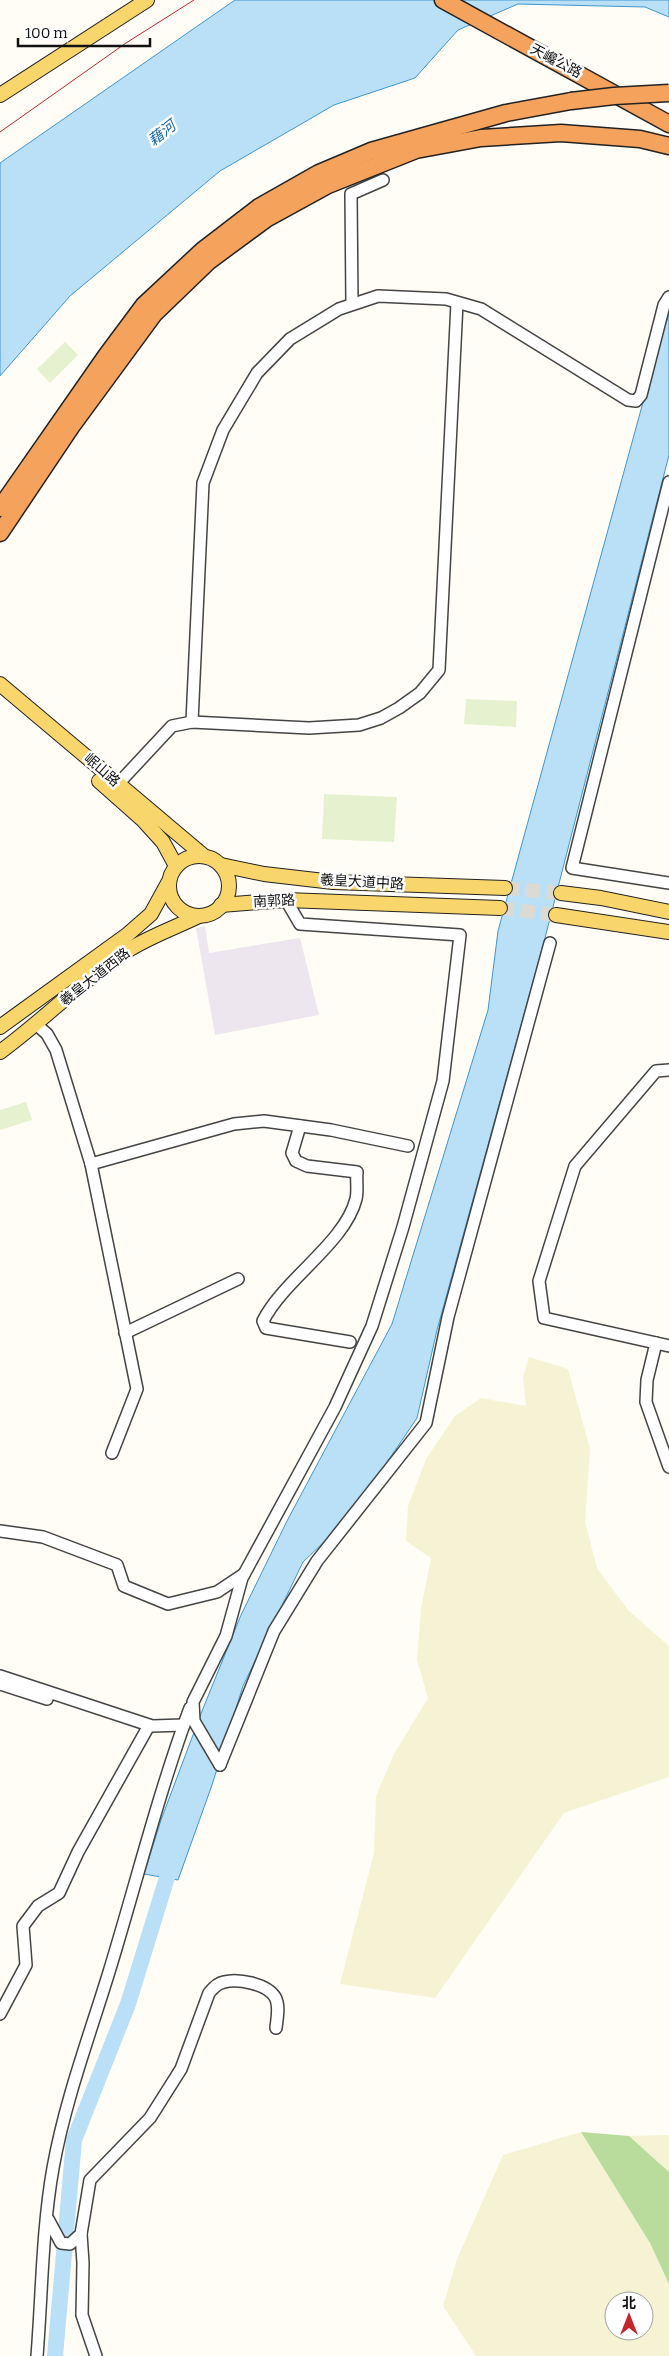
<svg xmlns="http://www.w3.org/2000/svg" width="669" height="2356" viewBox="0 0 669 2356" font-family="Bitter,'Noto Sans SC',serif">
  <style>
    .industrial { fill: #eee6ef }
    .farmland { fill: #f6f3d4; fill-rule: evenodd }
    .forest { fill: #b9dc9c }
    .pitch { fill: #e6f2cf }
    .water { fill: #b9e0f7; stroke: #3f96cf }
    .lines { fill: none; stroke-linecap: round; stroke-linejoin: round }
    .river { stroke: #b9e0f7; stroke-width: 16 }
    .major-tunnel { stroke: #dbdad3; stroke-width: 14; stroke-dasharray: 14 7; stroke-linecap: butt }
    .minor-casing { stroke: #444; stroke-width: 14 }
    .major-casing { stroke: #222; stroke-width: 16 }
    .highway-casing { stroke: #222; stroke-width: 19 }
    .minor { stroke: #fff; stroke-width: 11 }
    .major { stroke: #f9d66b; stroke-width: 14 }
    .highway { stroke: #f5a25d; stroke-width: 16 }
    .tram { stroke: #c4262e; stroke-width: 1 }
    .highway-bridge-casing { stroke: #222; stroke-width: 19; stroke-linecap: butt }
    .highway-bridge { stroke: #f5a25d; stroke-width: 16 }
    .labels { text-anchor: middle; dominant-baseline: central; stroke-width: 5; stroke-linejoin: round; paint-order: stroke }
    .street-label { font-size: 14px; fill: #111; stroke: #fff }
    .water-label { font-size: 15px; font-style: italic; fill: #1768a6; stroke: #fff }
  </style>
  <rect width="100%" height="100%" fill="#fffdf5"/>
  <path class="industrial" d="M205,926L209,953L300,938L319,1015L215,1035L196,928Z"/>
  <g class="farmland">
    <path d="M529,1357L568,1369L590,1449L585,1522L597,1568L628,1610L669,1646V1777L564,1813L435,1998L340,1984L374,1853L376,1796L394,1754L428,1698L417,1660L421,1608L431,1558L406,1541L408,1506L426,1459L455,1416L481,1398L526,1406L523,1377Z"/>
    <path d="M581,2132L650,2243L669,2284V2356H476L443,2306L457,2259L503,2155ZM614,2301H644V2331H614Z"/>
    <path d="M669,2135V2172L629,2136Z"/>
  </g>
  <path class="forest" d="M581,2132L629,2136L669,2172V2284L650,2243Z"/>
  <g class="pitch">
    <path d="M65,342L78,355L50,383L37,369Z"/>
    <path d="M466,699L517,701L516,727L464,724Z"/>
    <path d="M324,794L397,797L394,842L322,839Z"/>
    <path d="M26,1102L32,1120L0,1130V1110Z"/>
  </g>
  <g class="water">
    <path d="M235,0H669V17L645,7L518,4L458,30L415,78L334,105L220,171L70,296L0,376V163Z"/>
    <path d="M669,315V455L545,938L437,1330L417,1418L350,1517L303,1562L243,1686L212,1785L178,1880L144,1874L161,1820L202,1711L241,1615L287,1521L392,1324L488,1010L498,931L662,333Z"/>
  </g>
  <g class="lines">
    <path class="river" d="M55,2356L74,2140L128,2004L173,1858"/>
    <g class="major-tunnel">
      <path d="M505,888L561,893"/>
      <path d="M500,908L556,915"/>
    </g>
    <defs>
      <g id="minor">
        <path d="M352,304L351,194L383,180"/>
        <path d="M669,482L572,868L669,883"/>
        <path d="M192,722L203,483L223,430L257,373L290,339L339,309L378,296L446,299L481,309L628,400L636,401L641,395L664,305L669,297"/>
        <path d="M117,785L172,726L192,722L309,728L359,725L381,718L399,708L420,693L439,670L457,303"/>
        <path d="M37,1025L47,1034L56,1050L91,1164L137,1389L112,1453"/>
        <path d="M669,1070L656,1071L575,1166L539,1281L544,1318L669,1346"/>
        <path d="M300,1126L292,1153L296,1161L307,1166L357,1172C356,1180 358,1191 356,1199C345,1243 284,1279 263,1321L266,1328L350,1342"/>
        <path d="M91,1164L234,1124L264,1121L331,1130L408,1146"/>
        <path d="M125,1333L238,1279"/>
        <path d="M656,1343L647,1380L646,1402L669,1467"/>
        <path d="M0,1531L43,1537L117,1565L124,1586L168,1604L217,1592L244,1574"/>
        <path d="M0,1676L152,1726L184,1725"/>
        <path d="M0,1684L47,1699"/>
        <path d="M220,1765L194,1721L193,1702L226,1636L242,1578L335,1407L372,1326L403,1227L443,1081L460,935L300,924L286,900"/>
        <path d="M220,1765L274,1631L317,1561L426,1423L448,1317L550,943"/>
        <path d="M0,2014L26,1965L23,1926L38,1906L59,1893L78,1852L147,1729"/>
        <path d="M48,2219L61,2243L70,2244L81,2234L90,2180L150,2118L181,2069L209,1993C213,1988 218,1983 224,1982C238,1978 267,1984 275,1997C280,2006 277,2018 276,2028"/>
        <path d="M81,2234L83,2263L82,2315L96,2356"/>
        <path d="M37,2356C42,2294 42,2230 53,2168C65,2101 89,2037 109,1972C136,1884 158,1794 190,1708"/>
      </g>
      <g id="major">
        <path d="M0,95L147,0"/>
        <path d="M0,684L204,856"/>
        <path d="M99,781L143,820L163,842L176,866"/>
        <circle cx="199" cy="886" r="30"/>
        <path d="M221,865L264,874L333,882L505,888"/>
        <path d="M561,893L601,898L669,912"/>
        <path d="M221,905L286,900L500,908"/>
        <path d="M556,915L669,932"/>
        <path d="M0,1027L127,935L151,914L168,883"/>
        <path d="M0,1052C44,1020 84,978 130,949C151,936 176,927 199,916"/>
      </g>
      <g id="highway">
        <path d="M443,0L669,124"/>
        <path d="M0,508L106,356L144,305L203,250L259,207L319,173L371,151L506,113L571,101"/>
        <path d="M0,533L71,427L154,314L209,261L266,219L328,185L416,150L481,138L561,133L640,139L669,146"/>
      </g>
    </defs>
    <use href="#minor" class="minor-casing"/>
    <use href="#major" class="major-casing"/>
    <use href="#highway" class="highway-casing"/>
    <use href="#minor" class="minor"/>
    <use href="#major" class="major"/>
    <use href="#highway" class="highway"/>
    <path class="tram" d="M0,132L126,43L194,0"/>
    <defs>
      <path id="highway-bridge" d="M571,101L614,96L669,93"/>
    </defs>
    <use href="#highway-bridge" class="highway-bridge-casing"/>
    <use href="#highway-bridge" class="highway-bridge"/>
  </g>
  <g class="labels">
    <g class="street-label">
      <text transform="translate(556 61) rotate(28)">天巉公路</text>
      <text transform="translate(102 770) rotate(41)">岷山路</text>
      <text transform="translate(362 882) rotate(3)">羲皇大道中路</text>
      <text transform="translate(274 901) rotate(-3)">南郭路</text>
      <text transform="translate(95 977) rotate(-38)">羲皇大道西路</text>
    </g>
    <g class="water-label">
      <text transform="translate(162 133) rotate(-38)">藉河</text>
    </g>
  </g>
  <g transform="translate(629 2316)"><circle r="24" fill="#ffffff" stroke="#a0a0a0"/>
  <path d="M0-4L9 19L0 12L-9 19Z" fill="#c4262e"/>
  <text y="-8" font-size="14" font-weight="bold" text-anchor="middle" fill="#111111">北</text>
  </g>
  <path d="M18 38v8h132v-8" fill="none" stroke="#111111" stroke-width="2.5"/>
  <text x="25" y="38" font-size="15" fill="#111111" stroke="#ffffff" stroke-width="4" paint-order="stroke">100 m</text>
</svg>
